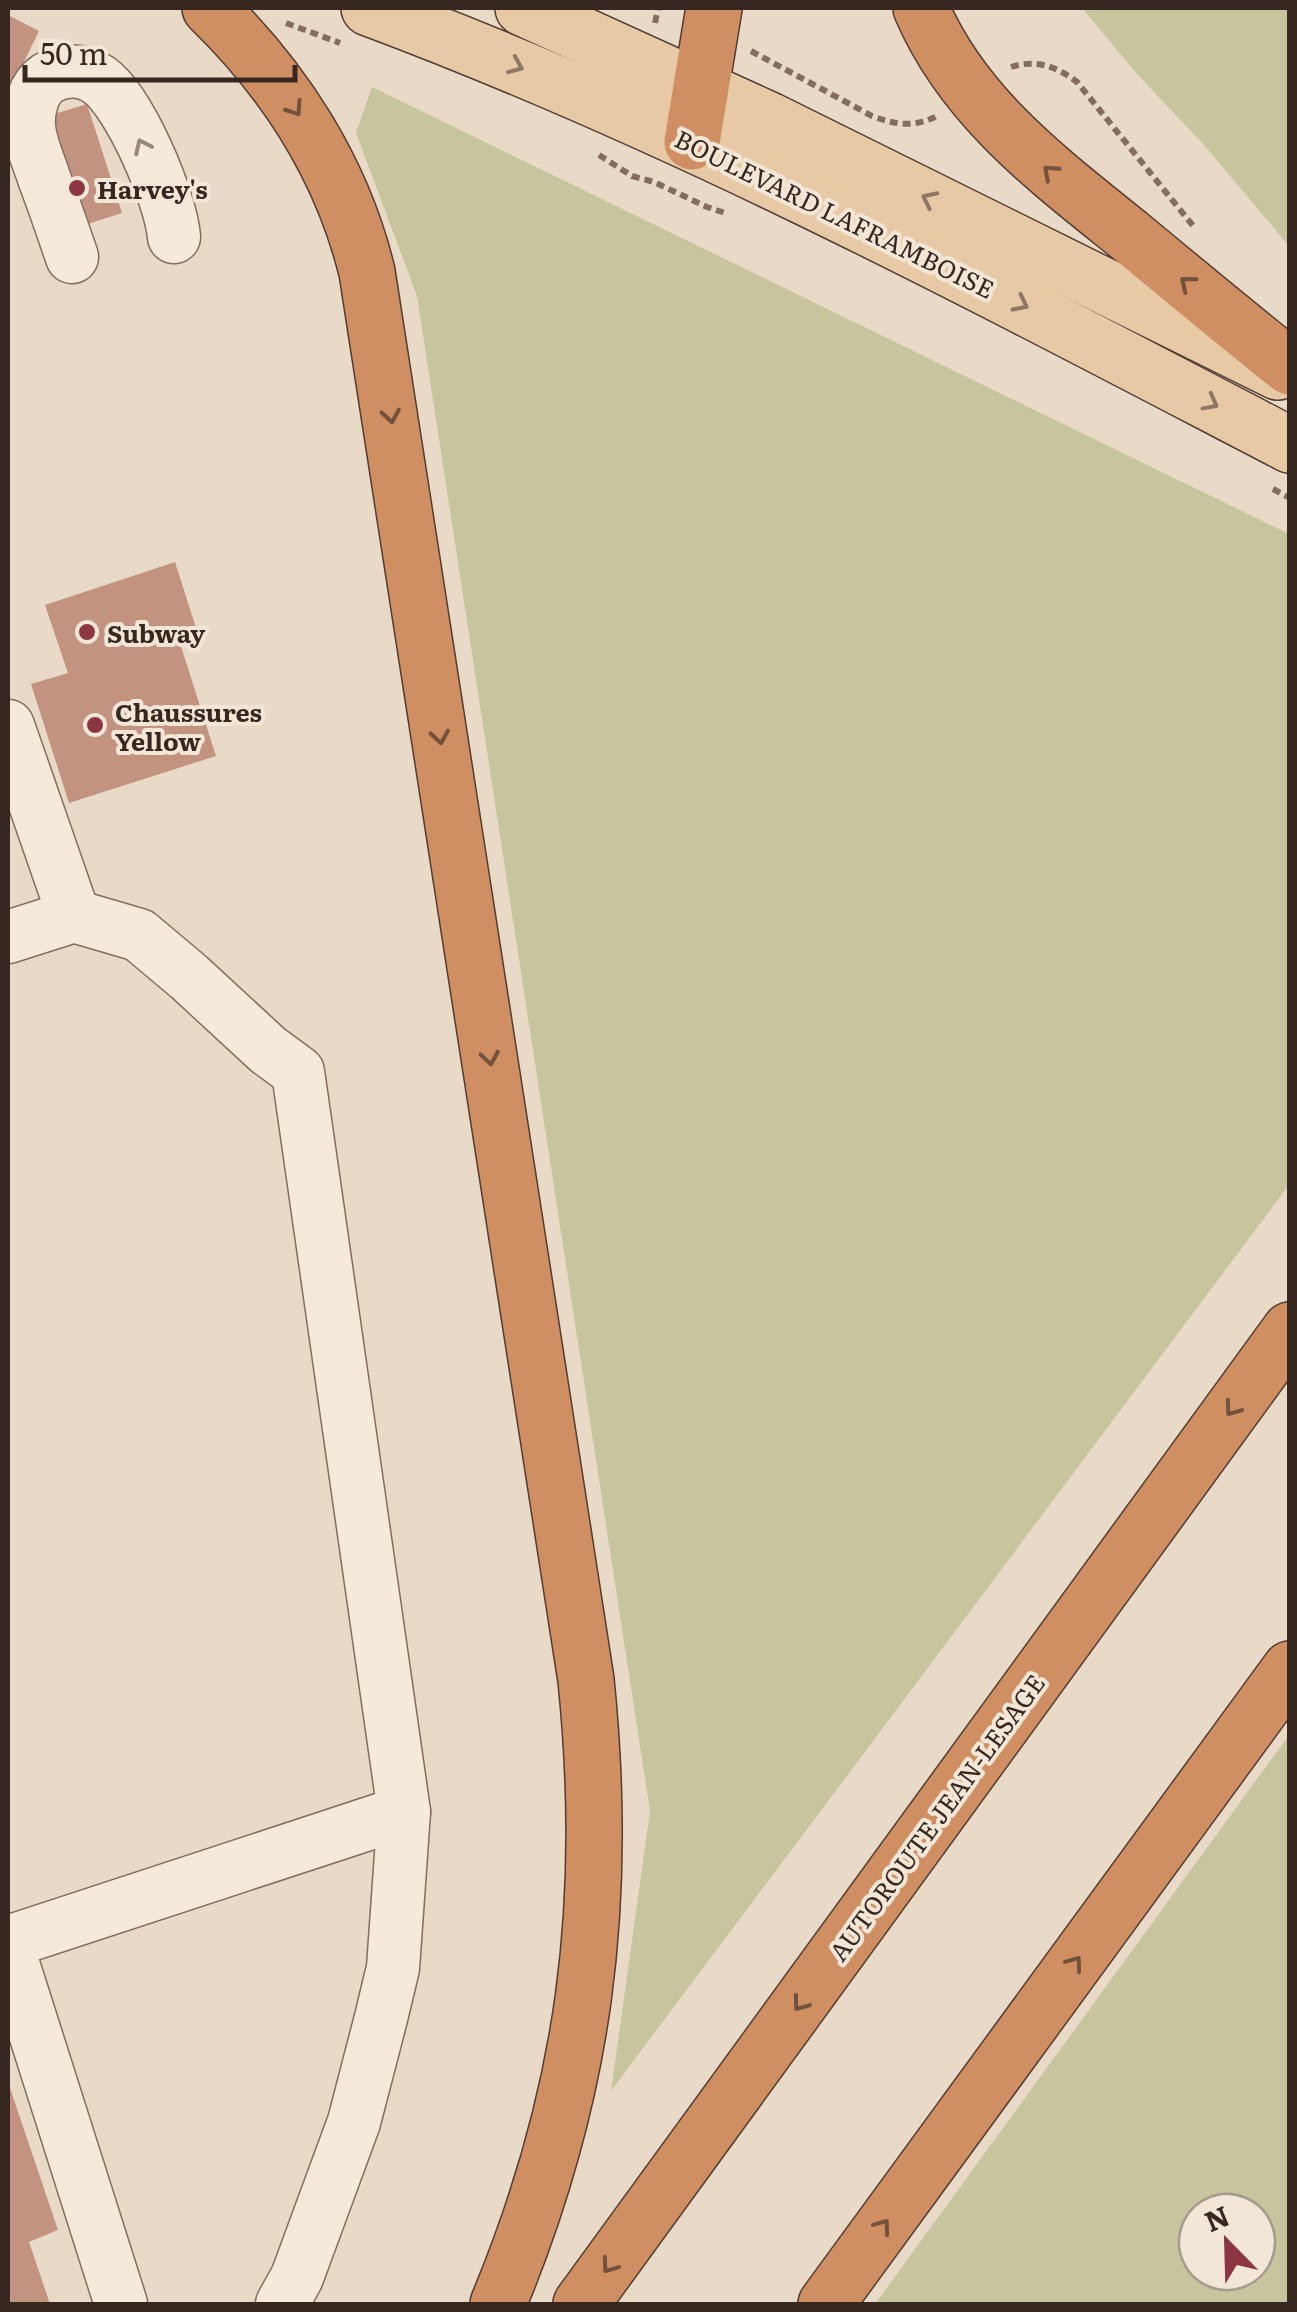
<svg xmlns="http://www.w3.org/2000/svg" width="1297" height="2312" viewBox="0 0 1297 2312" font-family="Literata,serif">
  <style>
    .green { fill: #c7c59d; fill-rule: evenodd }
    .building { fill: #c39382 }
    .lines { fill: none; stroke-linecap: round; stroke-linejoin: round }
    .minor-casing { stroke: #846d5f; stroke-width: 55 }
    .major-casing { stroke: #523c33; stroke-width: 58 }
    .highway-casing { stroke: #523c33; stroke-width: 58 }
    .path { stroke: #846d5f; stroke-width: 6; stroke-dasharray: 8 5; stroke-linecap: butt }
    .minor { stroke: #f5e9da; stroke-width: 52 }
    .major { stroke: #e8c9a5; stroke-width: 55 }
    .highway { stroke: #cf8f63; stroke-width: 55 }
    .oneway { stroke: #8f7863 }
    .oneway2 { stroke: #73513b }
    .oneway3 { stroke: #96887e }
    .poi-dot { fill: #8c3644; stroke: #f2e6d7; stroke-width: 4 }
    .labels { text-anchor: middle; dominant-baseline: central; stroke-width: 8; stroke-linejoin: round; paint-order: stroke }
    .poi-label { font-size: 25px; font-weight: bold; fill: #362821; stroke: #f2e6d7; text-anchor: start }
    .street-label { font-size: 25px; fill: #362821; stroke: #f2e6d7 }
  </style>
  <rect width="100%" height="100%" fill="#e9dac8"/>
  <g class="green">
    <path d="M1082,8H1289V246L1204,145L1137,74Z"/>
    <path d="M372,87L1289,534V1185L611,2091L650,1811L417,296L356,133Z"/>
    <path d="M1289,1735V2304H875ZM1197,2212H1257V2272H1197Z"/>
  </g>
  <g class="building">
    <path d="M8,15L39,31L8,95Z"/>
    <path d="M87,104L122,213L66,231L31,121Z"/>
    <path d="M175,562L197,631L178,637L216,756L69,803L31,684L68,673L45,605Z"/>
    <path d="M8,2082L58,2230L29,2242L50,2304H8Z"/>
  </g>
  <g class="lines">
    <defs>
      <g id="minor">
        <path d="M72,257C63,231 54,204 44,178C39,162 30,143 29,126C28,109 33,88 48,78C64,69 83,69 99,80C130,102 171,199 174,237"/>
        <path d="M8,726L74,916"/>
        <path d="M8,937L74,916L139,935L189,977L268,1050L298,1072L404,1812L393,1968L381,2018L354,2122L297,2277L282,2304"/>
        <path d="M8,1942L404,1812"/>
        <path d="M8,1948L121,2304"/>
      </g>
      <g id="major">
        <path d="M369,8C688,127 988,288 1290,445"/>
        <path d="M523,8L769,120L1278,372"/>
      </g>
      <g id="highway">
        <path d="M210,8C285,81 342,170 367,272L586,1680C609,1905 585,2095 498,2304"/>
        <path d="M921,8C963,107 1048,170 1130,236C1183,280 1236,324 1290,367"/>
        <path d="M692,142L714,8"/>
        <path d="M581,2304L1290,1330"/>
        <path d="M826,2304L1290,1669"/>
      </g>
    </defs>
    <use href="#minor" class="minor-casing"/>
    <use href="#major" class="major-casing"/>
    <use href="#highway" class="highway-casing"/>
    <g class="path">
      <path d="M286,23L340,43"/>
      <path d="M655,23L658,8"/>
      <path d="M751,51L872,116C896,125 915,128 939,115"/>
      <path d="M1011,67C1036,59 1056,66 1077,82L1194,227"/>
      <path d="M599,155L632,176L654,182L707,207L728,214"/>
      <path d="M1273,489L1290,498"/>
    </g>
    <use href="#minor" class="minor"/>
    <use href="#major" class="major"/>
    <use href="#highway" class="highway"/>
  </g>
  <defs><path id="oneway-chevron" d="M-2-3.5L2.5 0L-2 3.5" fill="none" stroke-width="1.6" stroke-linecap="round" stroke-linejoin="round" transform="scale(2.5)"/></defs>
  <g class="oneway">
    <use href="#oneway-chevron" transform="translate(516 66) rotate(23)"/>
    <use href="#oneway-chevron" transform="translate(929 199) rotate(-154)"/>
    <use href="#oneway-chevron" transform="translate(1021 304) rotate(27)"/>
    <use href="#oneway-chevron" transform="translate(1211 403) rotate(28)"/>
  </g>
  <g class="oneway2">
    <use href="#oneway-chevron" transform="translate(295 109) rotate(56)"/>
    <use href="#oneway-chevron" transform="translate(1050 172) rotate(-138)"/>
    <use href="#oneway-chevron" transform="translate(1187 283) rotate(-141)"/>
    <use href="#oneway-chevron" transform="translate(391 416) rotate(81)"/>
    <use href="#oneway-chevron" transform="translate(440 737) rotate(81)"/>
    <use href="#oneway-chevron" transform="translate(490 1058) rotate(81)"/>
    <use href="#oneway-chevron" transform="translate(1232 1409) rotate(126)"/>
    <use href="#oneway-chevron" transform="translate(1075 1963) rotate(-54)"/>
    <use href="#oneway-chevron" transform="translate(800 2004) rotate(126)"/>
    <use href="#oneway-chevron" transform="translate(883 2226) rotate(-54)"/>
    <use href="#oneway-chevron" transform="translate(609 2266) rotate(126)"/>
  </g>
  <use class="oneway3" href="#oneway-chevron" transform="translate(142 146) rotate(-115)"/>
  <g class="poi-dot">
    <circle cx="77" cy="188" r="10"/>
    <circle cx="87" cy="632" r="10"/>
    <circle cx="95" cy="725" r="10"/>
  </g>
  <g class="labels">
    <g class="poi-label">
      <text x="97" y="188">Harvey's</text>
      <text x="107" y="632">Subway</text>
      <text x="115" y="711">Chaussures<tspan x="115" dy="29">Yellow</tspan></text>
    </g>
    <g class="street-label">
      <text transform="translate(835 213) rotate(26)">BOULEVARD LAFRAMBOISE</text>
      <text transform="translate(936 1817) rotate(-54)">AUTOROUTE JEAN-LESAGE</text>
    </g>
  </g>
  <rect width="1297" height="2312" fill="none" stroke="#362821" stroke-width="20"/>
  <g transform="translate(1227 2242) rotate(337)"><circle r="48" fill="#f2e6d7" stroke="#a79a8e" stroke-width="2.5"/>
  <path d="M0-8L18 38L0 25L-18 38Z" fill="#8c3644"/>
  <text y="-15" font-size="28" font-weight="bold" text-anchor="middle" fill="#362821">N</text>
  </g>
  <path d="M25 65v15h270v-15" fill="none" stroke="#362821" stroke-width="5"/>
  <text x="40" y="65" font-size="30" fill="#362821" stroke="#f2e6d7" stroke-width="8" paint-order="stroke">50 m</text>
</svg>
